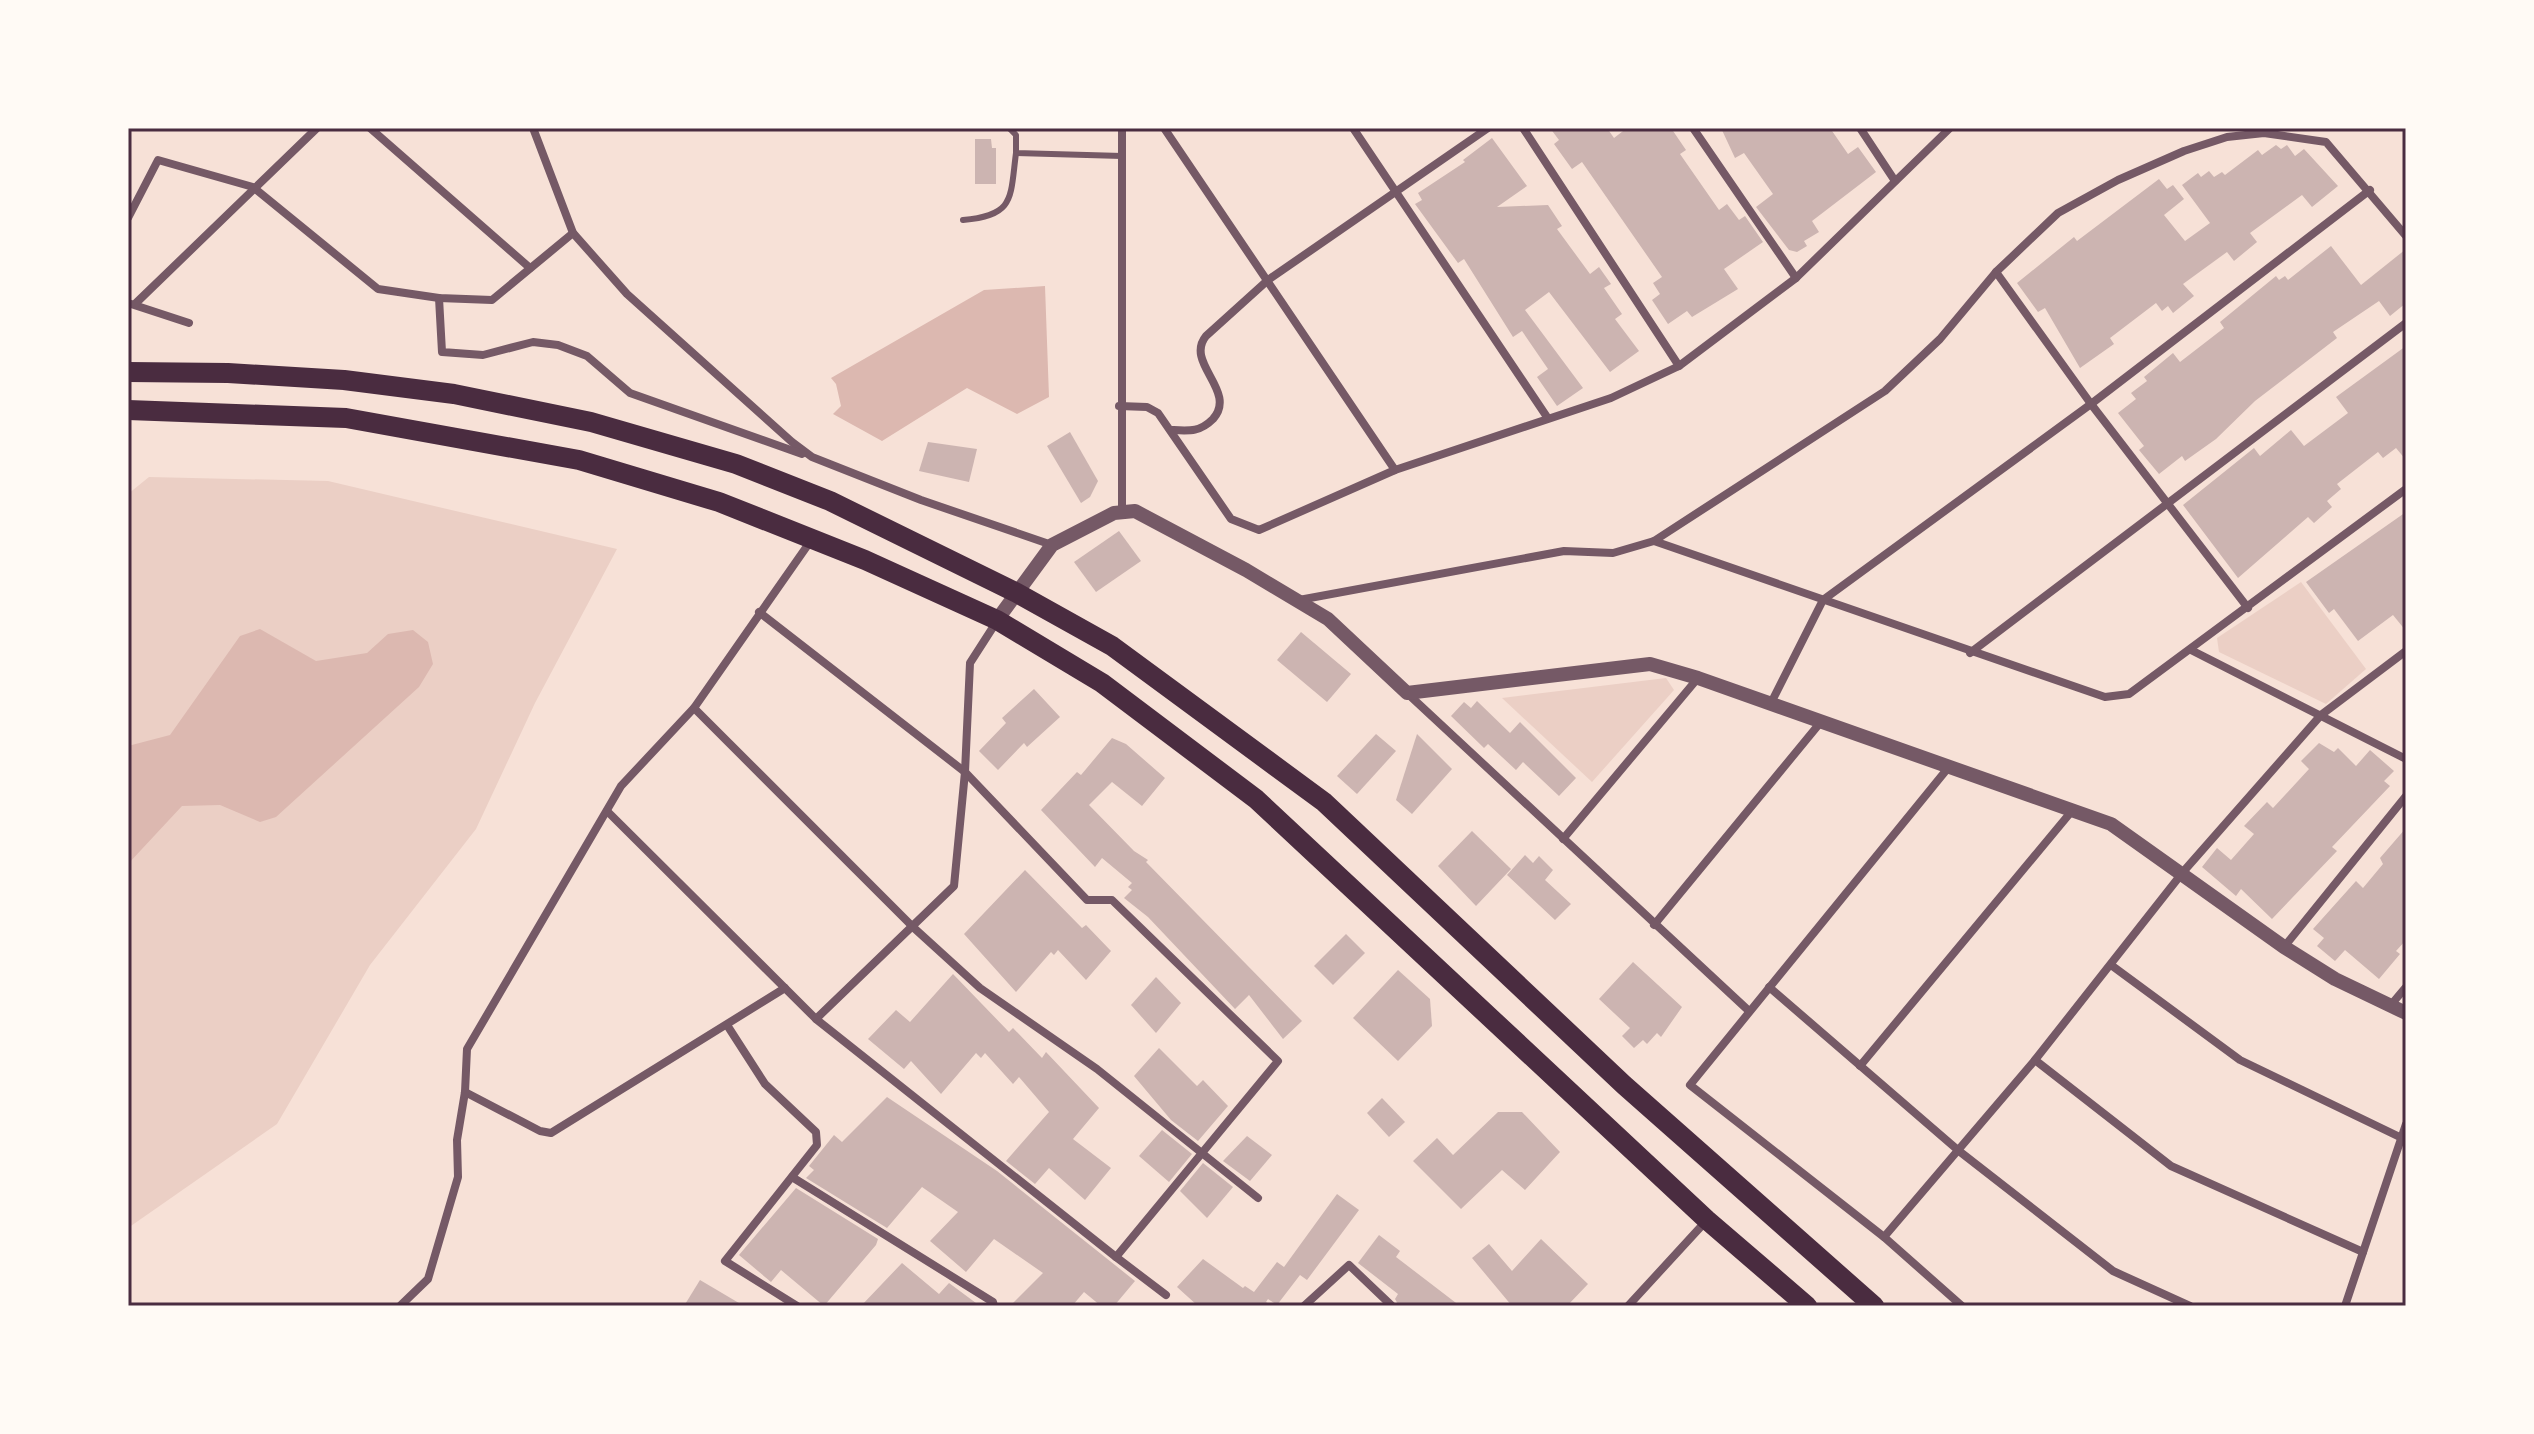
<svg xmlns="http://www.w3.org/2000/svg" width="2534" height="1434" viewBox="0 0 2534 1434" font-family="'Varela Round',sans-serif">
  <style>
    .green { fill: #ebcfc5 }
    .water { fill: #dcb8b0 }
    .building { fill: #ccb4b1 }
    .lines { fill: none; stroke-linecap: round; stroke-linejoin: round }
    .service { stroke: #755966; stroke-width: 6 }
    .minor { stroke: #755966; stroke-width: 8 }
    .tertiary { stroke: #755966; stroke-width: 14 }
    .trunk { stroke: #4a2c40; stroke-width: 20 }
    .neatline { fill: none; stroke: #4a2c40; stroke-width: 3 }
  </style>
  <rect width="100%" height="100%" fill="#f7e1d7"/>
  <g class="green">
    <path d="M149,477L328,481L617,549L535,703L476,829L370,965L277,1124L128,1228V494Z"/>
    <path d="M2301,582L2366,669L2326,704L2219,652L2217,638Z"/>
    <path d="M1666,678L1674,690L1592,782L1502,698Z"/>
  </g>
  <g class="water">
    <path d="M1045,286L1049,397L1017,414L967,388L882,441L833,414L841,406L836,384L831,378L984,290Z"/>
    <path d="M260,629L316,661L367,653L388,634L413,630L428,642L433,664L419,687L276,817L260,822L220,805L182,806L128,864V746L170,735L240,636Z"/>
  </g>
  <g class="building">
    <path d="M1550,128H1607L1614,138L1627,128H1671L1686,150L1680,154L1719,210L1727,204L1739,220L1745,216L1763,242L1724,269L1738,289L1692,317L1687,311L1668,324L1652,300L1660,294L1653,283L1662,277L1582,162L1572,169L1554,144L1559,140Z"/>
    <path d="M1721,128H1830L1848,154L1858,147L1876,172L1812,221L1819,232L1804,241L1807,246L1797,252L1789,250L1756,207L1773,194L1744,153L1735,158Z"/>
    <path d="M1492,138L1527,186L1497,207L1548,205L1562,226L1557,229L1590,274L1599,267L1611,284L1604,288L1622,314L1615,319L1639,351L1610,372L1549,292L1525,310L1583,388L1557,406L1537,377L1548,369L1522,331L1513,337L1464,259L1458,263L1415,204L1422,200L1418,193L1465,162L1463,160Z"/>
    <path d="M975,139H991L992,148H996V184H975Z"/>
    <path d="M2276,145L2281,149L2287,145L2295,156L2304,149L2338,186L2312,207L2302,195L2250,233L2257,242L2234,261L2227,252L2183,284L2194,296L2173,313L2168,306L2162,311L2156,303L2110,338L2114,344L2080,368L2045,308L2038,312L2017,283L2074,237L2077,241L2159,179L2167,189L2173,185L2184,199L2164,215L2185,241L2210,223L2182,185L2198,173L2201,177L2209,171L2214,177L2222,172L2225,175L2258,150L2262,155Z"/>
    <path d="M2331,246L2361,285L2406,249V303L2390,316L2379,301L2333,332L2337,338L2255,401L2216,439L2185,461L2182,456L2159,474L2139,450L2144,446L2118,413L2136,399L2131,393L2147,381L2144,377L2173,353L2180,362L2224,328L2220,322L2276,276L2279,280L2285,276L2288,280Z"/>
    <path d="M2406,346V460L2396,448L2383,458L2378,452L2337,484L2341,489L2327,501L2332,507L2314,523L2308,517L2238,578L2183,505L2254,448L2260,456L2291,430L2304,446L2348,413L2336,397Z"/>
    <path d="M1070,432L1098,481L1090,497L1081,503L1047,446Z"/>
    <path d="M928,442L977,449L969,482L919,471Z"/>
    <path d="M2406,512V631L2393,615L2358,641L2334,609L2329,613L2306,582Z"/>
    <path d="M1119,531L1141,561L1096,592L1074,562Z"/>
    <path d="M1301,632L1351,674L1327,702L1277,660Z"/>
    <path d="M1034,689L1060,717L1027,747L1024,743L998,770L979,751L1006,723L1002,718Z"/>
    <path d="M1477,701L1510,733L1520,722L1576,778L1559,796L1523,762L1516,770L1488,744L1484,748L1451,716L1464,702L1471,708Z"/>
    <path d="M1376,734L1396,751L1357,794L1337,776Z"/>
    <path d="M1417,734L1452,769L1412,814L1396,800Z"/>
    <path d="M1112,738L1126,744L1165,778L1142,806L1112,782L1089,805L1134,851L1148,860L1146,862L1302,1021L1283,1039L1249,995L1235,1009L1148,917L1124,898L1132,890L1128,887L1132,883L1102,858L1095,867L1041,810L1077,772L1081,775Z"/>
    <path d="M2319,743L2334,752L2338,748L2356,766L2370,750L2394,771L2384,781L2390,786L2332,847L2337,851L2272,919L2241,889L2236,896L2202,867L2217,848L2231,860L2254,834L2244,826L2267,802L2273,808L2309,769L2301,761Z"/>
    <path d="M2406,828V940L2396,951L2400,954L2379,979L2345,950L2335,961L2317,946L2324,938L2313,929L2356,881L2363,888L2383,864L2380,858Z"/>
    <path d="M1472,831L1511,869L1476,906L1438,866Z"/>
    <path d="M1525,855L1533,863L1539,856L1553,870L1545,880L1571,904L1555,920L1507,875Z"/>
    <path d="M1025,870L1082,928L1086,925L1111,951L1086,980L1058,950L1054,955L1051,952L1016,992L964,934Z"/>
    <path d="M1346,934L1365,953L1333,985L1314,966Z"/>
    <path d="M1633,962L1682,1007L1661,1037L1657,1033L1647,1044L1643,1040L1634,1048L1622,1036L1630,1028L1599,999Z"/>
    <path d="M1398,970L1430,999L1432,1026L1398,1061L1353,1018Z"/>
    <path d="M953,974L1009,1032L1013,1028L1042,1058L1046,1052L1099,1108L1073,1139L1111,1168L1085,1200L1049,1168L1035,1184L1006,1161L1049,1112L1019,1077L1013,1084L985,1053L981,1058L976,1053L941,1094L911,1061L904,1069L868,1039L896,1010L910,1022Z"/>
    <path d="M1156,977L1181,1003L1156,1033L1131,1005Z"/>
    <path d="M1159,1048L1197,1086L1203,1080L1228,1106L1198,1141L1171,1120L1134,1076Z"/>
    <path d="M887,1097L997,1171L1135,1281L1114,1306H1101L1084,1292L1072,1306H1010L1043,1273L994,1239L966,1272L930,1241L958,1212L922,1187L887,1228L806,1178L814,1170L809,1166L834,1135L842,1142Z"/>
    <path d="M1382,1098L1405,1122L1389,1137L1367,1113Z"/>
    <path d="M1498,1112H1522L1560,1152L1525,1190L1502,1170L1461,1209L1413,1161L1437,1138L1453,1155Z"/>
    <path d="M1162,1130L1192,1154L1169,1182L1139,1156Z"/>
    <path d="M1247,1136L1272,1155L1250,1181L1223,1161Z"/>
    <path d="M1203,1163L1233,1187L1207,1218L1180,1191Z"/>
    <path d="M796,1188L878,1239L876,1245L824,1306L781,1270L771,1282L739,1255Z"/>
    <path d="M1337,1194L1359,1210L1307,1280L1300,1275L1277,1305L1268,1299L1266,1302L1272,1306H1198L1177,1287L1203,1259L1243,1288L1245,1286L1254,1292L1277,1262L1284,1267Z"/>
    <path d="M1379,1235L1400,1251L1396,1257L1460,1306H1399L1395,1299L1398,1294L1358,1263Z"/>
    <path d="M1541,1239L1588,1284L1567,1306H1512L1472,1258L1489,1244L1512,1271Z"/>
    <path d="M902,1263L939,1294L949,1283L980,1306H861Z"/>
    <path d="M700,1280L744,1306H684Z"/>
  </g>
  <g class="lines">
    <g class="service">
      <path d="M1009,128L1016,135V153L1122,156"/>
      <path d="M963,220C1015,215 1010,199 1016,153"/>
    </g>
    <g class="minor">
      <path d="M370,128L530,268"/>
      <path d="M533,128L573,233L627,294L792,442L812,457L921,500L1052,545"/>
      <path d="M1164,128L1395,470"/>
      <path d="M1353,128L1547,417"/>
      <path d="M1523,128L1679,366"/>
      <path d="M1693,128L1796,278"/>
      <path d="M1860,128L1895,181"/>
      <path d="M128,218L158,160L253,187L378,289L439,298L492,300L573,233"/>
      <path d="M1996,272L2091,404L2248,608"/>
      <path d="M439,298L442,352L483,355L533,342L558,345L587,356L630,393L802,454"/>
      <path d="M128,303L189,323"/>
      <path d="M135,304L317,128"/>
      <path d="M1119,406L1147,407L1158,413L1231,519L1259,530L1395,470L1611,398L1679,366L1796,278L1950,128"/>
      <path d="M1172,430C1190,431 1200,432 1213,419C1238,391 1184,363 1206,336L1268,280L1488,128"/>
      <path d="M1122,511V128"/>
      <path d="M1654,541L2105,697L2129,694L2406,489"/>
      <path d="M1299,600L1564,551L1613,553L1654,541L1885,391L1940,339L1996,272L2058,213L2118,180L2184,151L2227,137L2264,133L2326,142L2406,236"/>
      <path d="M2191,650L2406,759"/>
      <path d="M1970,653L2406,323"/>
      <path d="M1408,694L1749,1011"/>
      <path d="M1771,703L1823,600L2091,404L2370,190"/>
      <path d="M694,708L914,928L980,988L1097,1069L1258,1198"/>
      <path d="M1948,768L1690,1085L1884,1237L1962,1306"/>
      <path d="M607,811L816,1019L1116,1257L1278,1061L1112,900H1087L965,772L759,612"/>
      <path d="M1563,839L1698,678"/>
      <path d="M1654,925L1820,723"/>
      <path d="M2284,947L2406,796"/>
      <path d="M2111,965L2240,1060L2406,1140"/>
      <path d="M1769,987L1959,1151L2113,1271L2190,1306"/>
      <path d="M2390,1006L2406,987"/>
      <path d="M816,1019L954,886L965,772L970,663L997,621"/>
      <path d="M727,1025L765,1084L816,1132L817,1145L725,1261L797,1306"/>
      <path d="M2035,1060L2171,1166L2363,1252"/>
      <path d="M1860,1066L2071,812"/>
      <path d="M465,1092L540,1131L551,1133L785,988"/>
      <path d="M792,1177L993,1302L994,1306"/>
      <path d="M1884,1237L2035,1060L2183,872L2321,715L2406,651"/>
      <path d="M1116,1257L1166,1295"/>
      <path d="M400,1306L428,1279L458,1177L457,1140L465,1092L467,1049L621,786L694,708L812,539"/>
      <path d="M1304,1306L1349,1265L1392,1306"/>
      <path d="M1628,1306L1707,1220"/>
      <path d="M2345,1306L2406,1124"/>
    </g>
    <path class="tertiary" d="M997,620L1052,545L1114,513L1135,511L1246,570L1328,619L1407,693L1650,664L1698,678L2111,824L2284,947L2335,979L2406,1013"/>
    <g class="trunk">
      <path d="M128,372L228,373L344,380L454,394L591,422L736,464L830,501L1017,593L1112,646L1324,802L1624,1085L1874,1306"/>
      <path d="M128,410L346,418L579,460L719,502L865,560L997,620L1102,683L1256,799L1707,1220L1807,1306"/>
    </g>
  </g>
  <rect width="2534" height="1434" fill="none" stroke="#fffaf5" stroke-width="260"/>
  <rect x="130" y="130" width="2274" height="1174" class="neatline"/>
</svg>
